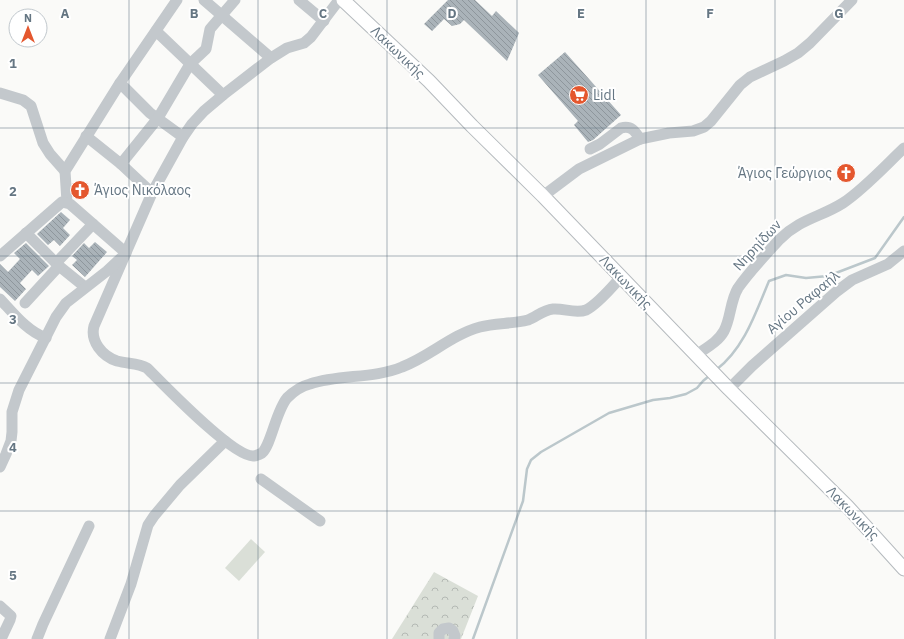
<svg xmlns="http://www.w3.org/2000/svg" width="904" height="639" viewBox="0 0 904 639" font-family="'IBM Plex Sans',sans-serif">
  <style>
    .forest { fill: url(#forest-crowns) }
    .pitch { fill: #dadfd7 }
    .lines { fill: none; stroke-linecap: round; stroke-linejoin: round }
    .stream { stroke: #bbc7cb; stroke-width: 2.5 }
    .building { fill: url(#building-back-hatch) }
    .major-casing { stroke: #b5babe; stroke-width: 15 }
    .minor { stroke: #c3c8cc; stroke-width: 11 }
    .major { stroke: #fff; stroke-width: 13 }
    .grid { fill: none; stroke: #657683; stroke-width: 1; stroke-opacity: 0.55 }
    .labels { text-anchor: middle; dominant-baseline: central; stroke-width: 4; stroke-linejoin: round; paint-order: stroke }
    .street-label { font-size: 14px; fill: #657683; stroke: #fff }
    .poi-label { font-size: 14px; fill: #657683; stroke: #fff; text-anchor: start }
    .grid-label { font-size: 13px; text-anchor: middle; font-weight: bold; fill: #657683; stroke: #fff; stroke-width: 4; stroke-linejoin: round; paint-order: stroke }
  </style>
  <defs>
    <pattern id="forest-crowns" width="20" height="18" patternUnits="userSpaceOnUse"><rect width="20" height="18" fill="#dadfd7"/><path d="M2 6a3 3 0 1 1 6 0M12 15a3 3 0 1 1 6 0" fill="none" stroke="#b4b9b4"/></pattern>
    <pattern id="building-back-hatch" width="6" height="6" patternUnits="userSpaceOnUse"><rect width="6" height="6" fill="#aab3b9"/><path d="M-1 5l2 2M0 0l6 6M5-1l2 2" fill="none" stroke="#8e969c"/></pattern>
  </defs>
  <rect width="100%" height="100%" fill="#fafaf8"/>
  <path class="forest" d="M434,572L478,596L461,639H392Z"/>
  <path class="pitch" d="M251,539L265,552L239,581L225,568Z"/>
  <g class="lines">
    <g class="stream">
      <path d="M716,370C744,349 756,312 769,281L786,275L806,278L828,276L875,258L904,217"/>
      <path d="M473,639L523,501L527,469L531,460L541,452L609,413L653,400L670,398L686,394L697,388L703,381L709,376"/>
    </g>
  </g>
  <g class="building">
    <path d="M448,0H475L492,16L496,11L519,33L507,61L464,20L460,24L452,26L444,19L432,31L424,24Z"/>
    <path d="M565,52L621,115L593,140L588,142L574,125L578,121L538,75Z"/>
    <path d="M73,184L89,188L86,197L73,193Z"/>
    <path d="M61,212L70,220L63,228L70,235L60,246L54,240L48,245L37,234Z"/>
    <path d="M95,242L107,252L85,277L72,265L77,260L72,256L84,243L89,248Z"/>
    <path d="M26,243L49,266L38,276L32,270L20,283L26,289L15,301L0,287V264L8,272L20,259L14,253Z"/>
  </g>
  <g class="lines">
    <defs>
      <path id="major" d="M343,0L429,81L472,126L543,196L729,389L847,506L904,569"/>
    </defs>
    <use href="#major" class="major-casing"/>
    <g class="minor">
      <path d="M204,0L271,58"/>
      <path d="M299,0L324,21"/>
      <path d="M339,0L311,37L304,43L287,48L271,58L223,95L204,111L192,124L183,137L152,193L94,326C90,341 102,356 117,361C128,364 138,363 147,368C164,385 232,456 253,456C256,456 260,454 262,453C271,445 276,411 287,398C293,392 302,386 310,384C340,374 373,379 402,367C429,357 451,335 480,327C495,323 512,324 528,320C536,317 543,310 553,309C564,308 575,314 586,310C598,304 612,287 621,277"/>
      <path d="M156,31L223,95"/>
      <path d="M120,83L150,113L183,137"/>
      <path d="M0,93L23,100L31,106L43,143L50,154L65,171"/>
      <path d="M86,136L121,164L152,193"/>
      <path d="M590,149L600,144L621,128C631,125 635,131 640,139"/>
      <path d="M121,164L158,118L190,64L206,49L210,29L235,0"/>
      <path d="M543,196L579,169L640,139L669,133L693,131L704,127L711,121L740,85L750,77L784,61L798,53L810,43L852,0"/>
      <path d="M67,202L65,171L120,83L177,0"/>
      <path d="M26,233L59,266L85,287"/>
      <path d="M0,256L62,202L70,204L126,253"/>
      <path d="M56,263L93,224"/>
      <path d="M0,299C14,314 27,331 46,338"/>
      <path d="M25,303L59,266"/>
      <path d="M696,355C706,348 718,342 724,331C731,318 730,301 738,288C749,272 767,253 780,239C800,219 821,217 843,203C863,190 886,165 904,148"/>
      <path d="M729,389L752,366L836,292L852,280L888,264L904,251"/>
      <path d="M0,467L6,454L11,441L12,432V412L19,390L56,317L66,303L107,271L121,258"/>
      <path d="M261,479L320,521"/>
      <path d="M0,606L11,616L10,620L1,639"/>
      <path d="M37,639L43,624L89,526"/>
      <path d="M110,639L131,584L148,525L154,516L180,485L225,441"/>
      <path d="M439,639V633L443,629L449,628L453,631L455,636L454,639"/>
    </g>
    <use href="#major" class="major"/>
  </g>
  <path class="grid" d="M129,0V639M258,0V639M387,0V639M517,0V639M646,0V639M775,0V639M0,128H904M0,256H904M0,383H904M0,511H904"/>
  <defs>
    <symbol id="supermarket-disc" viewBox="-11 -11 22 22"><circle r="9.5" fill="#e4572e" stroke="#fff"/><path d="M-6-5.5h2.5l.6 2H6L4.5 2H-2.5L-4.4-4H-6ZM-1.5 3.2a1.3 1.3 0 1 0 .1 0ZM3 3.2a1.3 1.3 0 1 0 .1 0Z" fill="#fff"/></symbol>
    <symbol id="church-disc" viewBox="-11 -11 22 22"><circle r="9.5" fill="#e4572e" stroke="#fff"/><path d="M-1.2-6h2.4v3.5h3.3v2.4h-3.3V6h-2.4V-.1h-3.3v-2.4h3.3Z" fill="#fff"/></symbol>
  </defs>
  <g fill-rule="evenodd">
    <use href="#supermarket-disc" x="568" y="84" width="22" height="22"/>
    <use href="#church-disc" x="835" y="162" width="22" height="22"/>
    <use href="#church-disc" x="69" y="179" width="22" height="22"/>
  </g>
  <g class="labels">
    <g class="street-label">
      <text transform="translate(398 52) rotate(44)">Λακωνικής</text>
      <text transform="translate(757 245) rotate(-47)">Νηρηίδων</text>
      <text transform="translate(626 282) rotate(46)">Λακωνικής</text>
      <text transform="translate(803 302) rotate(-40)">Αγίου Ραφαήλ</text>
      <text transform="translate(853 513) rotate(46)">Λακωνικής</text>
    </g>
    <g class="poi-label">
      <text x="593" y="95">Lidl</text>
      <text x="832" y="173" text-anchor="end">Άγιος Γεώργιος</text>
      <text x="94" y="190">Άγιος Νικόλαος</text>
    </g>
  </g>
  <g class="grid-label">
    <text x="65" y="18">A</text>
    <text x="194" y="18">B</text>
    <text x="323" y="18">C</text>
    <text x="452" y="18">D</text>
    <text x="581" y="18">E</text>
    <text x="710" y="18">F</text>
    <text x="839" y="18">G</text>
    <text x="13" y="68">1</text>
    <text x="13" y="196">2</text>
    <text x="13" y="324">3</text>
    <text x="13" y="452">4</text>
    <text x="13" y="580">5</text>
  </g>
  <g transform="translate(28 28)"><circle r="19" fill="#ffffff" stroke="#c1c8cd"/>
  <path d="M0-3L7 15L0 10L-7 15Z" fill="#e4572e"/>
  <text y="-6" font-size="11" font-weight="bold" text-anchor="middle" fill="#657683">N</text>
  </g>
</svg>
